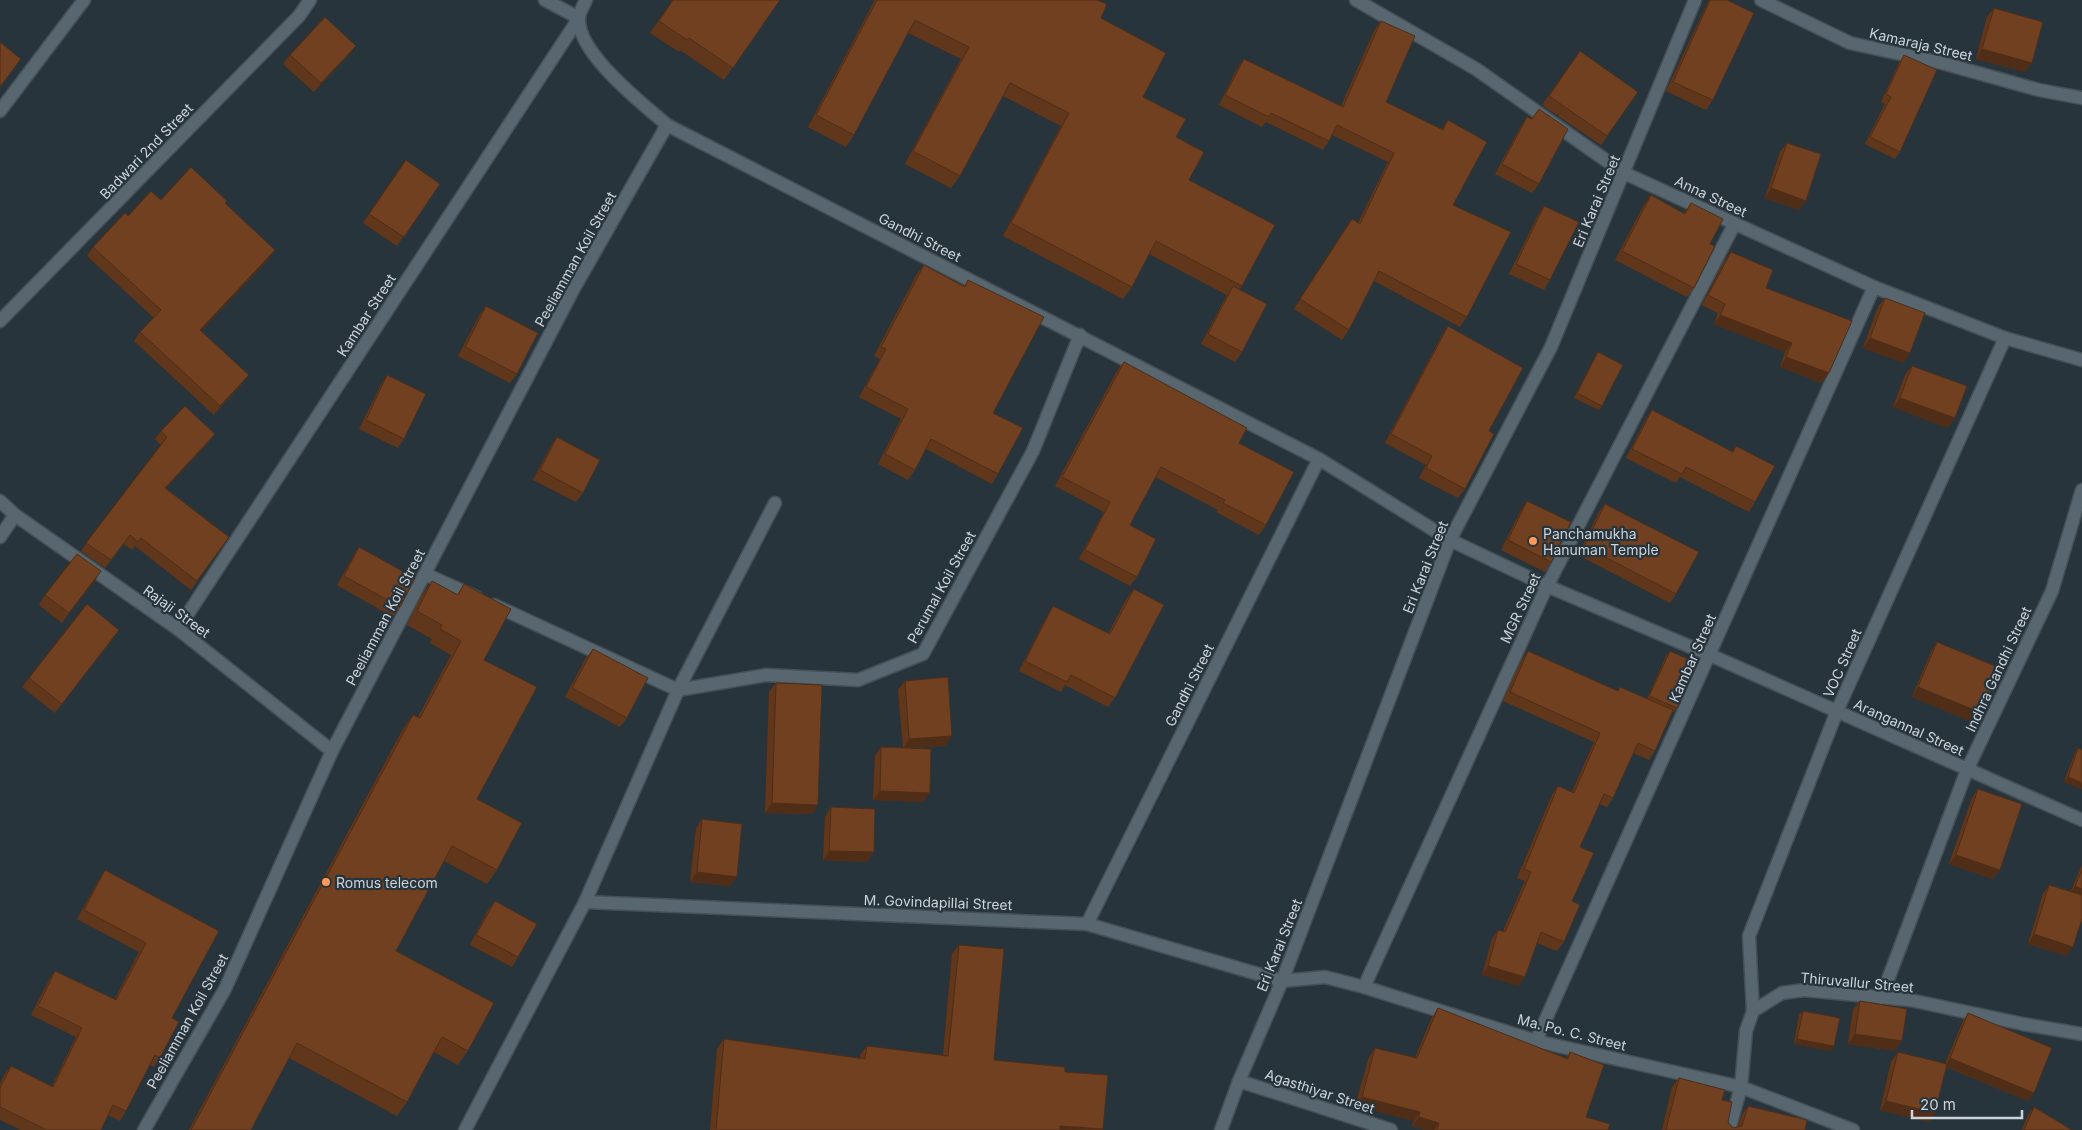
<svg xmlns="http://www.w3.org/2000/svg" width="2082" height="1130" viewBox="0 0 2082 1130" font-family="Inter,sans-serif">
  <style>
    .lines { fill: none; stroke-linecap: round; stroke-linejoin: round }
    .minor-casing { stroke: #454f56; stroke-width: 15 }
    .tertiary-casing { stroke: #454f56; stroke-width: 15 }
    .minor { stroke: #58666f; stroke-width: 12 }
    .tertiary { stroke: #58666f; stroke-width: 12 }
    .wall { fill: #61371c }
    .shaded-wall { fill: #4f2d16 }
    .building { fill: #714020; stroke: #4f2d16 }
    .poi-dot { fill: #ff9a5b; stroke: #28343c; stroke-width: 2 }
    .labels { text-anchor: middle; dominant-baseline: central; stroke-width: 4.5; stroke-linejoin: round; paint-order: stroke }
    .street-label { font-size: 14px; fill: #ccd3d9; stroke: #28343c }
    .poi-label { font-size: 14px; fill: #ccd3d9; stroke: #28343c; text-anchor: start }
  </style>
  <rect width="100%" height="100%" fill="#28343c"/>
  <g class="lines">
    <defs>
      <g id="minor">
        <path d="M1356,0L1476,69L1624,173L1874,287L2005,338L2082,360"/>
        <path d="M1761,0L1850,43L1942,63L2039,90L2082,98"/>
        <path d="M0,111L84,0"/>
        <path d="M667,125L1319,459L1450,540L1547,586L1710,655L2082,820"/>
        <path d="M0,321L299,16L310,0"/>
        <path d="M0,501L15,515L178,629L332,751"/>
        <path d="M0,537L15,515"/>
        <path d="M425,574L476,597"/>
        <path d="M494,605L678,690L766,675L858,680L923,654L1033,451L1080,335"/>
        <path d="M178,629L579,18L545,0"/>
        <path d="M585,902L1087,924L1282,981L1325,977L1364,987L1536,1041L1741,1087L1853,1130"/>
        <path d="M1087,924L1319,459"/>
        <path d="M1364,987L1547,586L1735,223"/>
        <path d="M1881,998L1967,770L2052,591L2082,490"/>
        <path d="M1753,1011L1749,936L1837,711L2005,338"/>
        <path d="M1536,1041L1874,287"/>
        <path d="M1239,1081L1391,1130"/>
        <path d="M465,1130L585,902L678,690L775,503"/>
      </g>
      <g id="tertiary">
        <path d="M144,1130L225,989L332,751L573,290L667,125C642,103 577,53 579,18C579,13 584,5 586,0"/>
        <path d="M1221,1130L1239,1081L1282,981L1450,540L1551,347L1695,0"/>
        <path d="M1729,1130L1741,1087L1746,1031L1753,1011L1782,993L1804,990L1910,1000L2023,1024L2082,1034"/>
      </g>
    </defs>
    <use href="#minor" class="minor-casing"/>
    <use href="#tertiary" class="tertiary-casing"/>
    <use href="#minor" class="minor"/>
    <use href="#tertiary" class="tertiary"/>
  </g>
  <g class="wall">
    <path d="M673,0H780L724,80L680,50L679,52L650,33Z"/>
    <path d="M875,0H1097L1101,18L1143,97L1176,137L1189,180L1242,286L1239,290L1242,352L1235,362L1201,344L1227,295L1149,254L1132,287L1123,299L1003,236L1061,126L1003,96L960,176L951,188L905,164L961,59L908,33L854,135L846,147L808,127Z"/>
    <path d="M1709,0H1710L1713,100L1706,110L1666,91Z"/>
    <path d="M1994,8L2025,72L1976,59L1987,17Z"/>
    <path d="M1381,21L1386,102L1442,129L1448,120L1453,205L1467,317L1460,327L1374,281L1349,330L1342,340L1294,309L1352,219L1358,223L1388,162L1332,135L1329,141L1323,150L1266,122L1262,127L1219,105L1237,69L1244,59L1341,106L1374,31Z"/>
    <path d="M1580,51L1638,92L1601,145L1542,105Z"/>
    <path d="M290,55H349L314,92L283,64Z"/>
    <path d="M1904,55L1900,152L1895,159L1865,144L1885,104L1881,102L1899,63Z"/>
    <path d="M1527,117L1539,184L1532,193L1495,174L1521,126Z"/>
    <path d="M1787,143L1799,210L1765,198L1780,152Z"/>
    <path d="M406,160L440,184L397,246L363,223Z"/>
    <path d="M1651,195L1684,213L1691,203L1710,244L1694,288L1687,297L1615,260L1644,205Z"/>
    <path d="M161,200L227,201L225,204L269,259L201,331L242,384L214,415L134,341L140,332L154,318L87,256L93,247Z"/>
    <path d="M1544,206L1550,280L1544,290L1509,274L1538,215Z"/>
    <path d="M1731,252L1766,288L1822,383L1780,367L1785,352L1714,324L1718,313L1702,305L1724,262Z"/>
    <path d="M924,265L964,286L968,280L993,413L998,474L992,484L926,449L915,470L908,480L878,464L901,419L859,397L880,359L874,356L917,274Z"/>
    <path d="M1885,298L1904,363L1863,348L1878,307Z"/>
    <path d="M486,306L517,374L510,383L458,356L479,316Z"/>
    <path d="M1448,326L1489,431L1465,489L1458,498L1419,478L1426,465L1385,443L1442,335Z"/>
    <path d="M1598,352L1602,406L1599,410L1574,398L1595,357Z"/>
    <path d="M1124,362L1239,443L1266,525L1259,535L1216,512L1218,510L1155,477L1130,525L1137,577L1130,586L1079,559L1104,512L1055,486L1117,371Z"/>
    <path d="M1912,366L1955,418L1948,428L1893,407L1905,375Z"/>
    <path d="M387,375L404,439L398,448L359,429L381,385Z"/>
    <path d="M1652,410L1732,452L1736,446L1755,502L1749,512L1680,477L1676,483L1626,458L1646,419Z"/>
    <path d="M161,431L209,442L166,488L229,537L191,590L135,546L132,550L124,544L105,568L81,551L161,445L155,439Z"/>
    <path d="M557,437L583,493L576,502L533,480L551,446Z"/>
    <path d="M1527,501L1551,562L1545,572L1501,550L1521,510Z"/>
    <path d="M1605,504L1676,594L1670,603L1578,555L1599,512Z"/>
    <path d="M359,547L400,607L393,617L337,585L353,557Z"/>
    <path d="M101,571L62,623L39,605L45,595Z"/>
    <path d="M432,581L457,595L464,584L484,660L477,799L497,870L487,884L444,861L396,951L468,1051L458,1065L434,1052L407,1102L397,1116L289,1058L251,1130H189L403,729L413,715L418,717L451,655L430,643L432,639L407,625L422,595Z"/>
    <path d="M1134,589L1115,698L1108,707L1065,685L1061,692L1019,671L1047,616L1053,606L1108,634L1127,598Z"/>
    <path d="M113,639L55,713L22,687L29,678Z"/>
    <path d="M1937,642L1975,723L1912,697L1931,652Z"/>
    <path d="M593,649L627,718L620,727L565,697L586,658Z"/>
    <path d="M1528,651L1617,691L1620,687L1647,699L1666,656L1670,651L1677,708L1673,713L1672,712L1655,751L1649,760L1633,753L1613,798L1607,807L1599,804L1580,847L1572,901L1564,942L1557,951L1537,943L1519,986L1482,975L1492,939L1498,930L1503,931L1525,881L1517,878L1552,795L1558,786L1572,792L1594,742L1503,701L1522,660Z"/>
    <path d="M905,681L946,746L908,748L923,802L873,800L875,756L881,747L903,748L898,690Z"/>
    <path d="M776,683L812,814L765,813L769,692Z"/>
    <path d="M2078,748L2082,750V789L2064,782L2075,753Z"/>
    <path d="M1978,789L2000,870L1993,879L1949,864L1972,798Z"/>
    <path d="M831,807L874,852L867,862L823,860L825,817Z"/>
    <path d="M702,819L730,886L690,882L696,829Z"/>
    <path d="M2082,865V919L2067,956L2028,944L2043,894L2049,885L2071,891Z"/>
    <path d="M105,870L219,931L172,1018L160,1058L154,1067L150,1065L126,1111L120,1121L108,1115L101,1130H21L0,1120V1084L4,1075L11,1066L52,1086L76,1037L31,1015L49,980L55,971L115,999L139,952L77,919L99,880Z"/>
    <path d="M495,901L518,957L512,967L470,945L488,910Z"/>
    <path d="M959,945L994,1060L1065,1072L1103,1130H710L717,1049L724,1039L860,1058V1055L867,1046L943,1055L952,954Z"/>
    <path d="M1860,1001L1895,1051L1848,1044L1853,1010Z"/>
    <path d="M1438,1008L1566,1059L1570,1052L1586,1117L1608,1130H1426L1412,1126L1414,1121L1355,1106L1369,1057L1375,1048L1415,1058L1432,1017Z"/>
    <path d="M1803,1011L1834,1046L1831,1051L1794,1044L1799,1015Z"/>
    <path d="M1968,1013L2028,1101L1946,1067L1935,1113L1929,1122L1880,1110L1891,1062L1898,1052L1945,1064L1963,1021Z"/>
    <path d="M1679,1078L1722,1100L1728,1122L1733,1128L1738,1127L1742,1115L1748,1106L1805,1130H1662L1672,1087Z"/>
    <path d="M2034,1107L2072,1130H2022L2028,1115Z"/>
  </g>
  <g class="shaded-wall">
    <path d="M356,46L349,55L314,92L321,83Z"/>
    <path d="M1982,49L2032,63L2025,72L1976,59Z"/>
    <path d="M1771,188L1806,201L1799,210L1765,198Z"/>
    <path d="M275,250L269,259L194,339L200,330Z"/>
    <path d="M1720,315L1792,343L1785,352L1714,324Z"/>
    <path d="M1870,338L1910,353L1904,363L1863,348Z"/>
    <path d="M1786,357L1829,373L1822,383L1780,367Z"/>
    <path d="M249,375L242,384L214,415L220,406Z"/>
    <path d="M1900,398L1955,418L1948,428L1893,407Z"/>
    <path d="M215,434L209,442L159,496L165,488Z"/>
    <path d="M101,571L95,581L62,623L69,613Z"/>
    <path d="M119,630L113,639L55,713L62,704Z"/>
    <path d="M1918,687L1982,713L1975,723L1912,697Z"/>
    <path d="M952,736L946,746L903,748L909,739Z"/>
    <path d="M2068,777L2082,783V789L2064,782Z"/>
    <path d="M880,791L930,793L923,802L873,800Z"/>
    <path d="M772,803L818,805L812,814L765,813Z"/>
    <path d="M829,851L874,852L867,862L823,860Z"/>
    <path d="M1956,855L2000,870L1993,879L1949,864Z"/>
    <path d="M697,872L737,877L730,886L690,882Z"/>
    <path d="M2075,886L2082,889V898L2070,893Z"/>
    <path d="M2034,934L2073,947L2067,956L2028,944Z"/>
    <path d="M1488,966L1525,977L1519,986L1482,975Z"/>
    <path d="M1855,1034L1902,1041L1895,1051L1848,1044Z"/>
    <path d="M1797,1039L1834,1046L1831,1051L1794,1044Z"/>
    <path d="M1950,1058L2034,1093L2028,1101L1945,1066Z"/>
    <path d="M1362,1097L1420,1112L1414,1121L1355,1106Z"/>
    <path d="M1886,1101L1935,1113L1929,1122L1880,1110Z"/>
    <path d="M1419,1117L1439,1123L1434,1130H1426L1412,1126Z"/>
    <path d="M1060,1126L1103,1129L1057,1130Z"/>
  </g>
  <g class="building">
    <path d="M673,0H780L733,68L689,38L687,40L659,21Z"/>
    <path d="M877,0H1097L1107,4L1101,18L1166,53L1143,97L1186,119L1176,137L1204,152L1189,180L1275,225L1242,286L1156,241L1132,287L1011,223L1069,113L1010,83L960,176L913,151L969,47L915,20L854,135L816,115Z"/>
    <path d="M1710,0H1727L1754,13L1713,100L1673,82Z"/>
    <path d="M1994,8L2043,22L2032,63L1982,49Z"/>
    <path d="M325,17L356,46L321,83L290,55Z"/>
    <path d="M1381,21L1415,36L1386,102L1443,130L1448,120L1487,142L1453,205L1511,232L1467,317L1379,271L1349,330L1300,299L1352,219L1360,224L1394,153L1337,125L1329,141L1271,113L1269,117L1225,95L1244,59L1343,107Z"/>
    <path d="M0,42L21,59L0,87Z"/>
    <path d="M1580,51L1638,92L1607,136L1549,96Z"/>
    <path d="M1904,55L1937,70L1900,152L1870,137L1891,97L1886,94Z"/>
    <path d="M1539,109L1568,129L1539,184L1502,164L1527,117L1532,119Z"/>
    <path d="M1787,143L1821,154L1806,201L1771,188Z"/>
    <path d="M406,160L440,184L404,237L369,214Z"/>
    <path d="M191,167L227,201L225,203L275,250L200,330L249,375L220,406L140,332L161,310L93,247L125,213L128,216L151,191L161,200Z"/>
    <path d="M1651,195L1685,214L1691,203L1723,219L1710,244L1715,246L1694,288L1622,251Z"/>
    <path d="M1544,206L1579,222L1550,280L1516,264Z"/>
    <path d="M1731,252L1773,270L1766,288L1852,321L1829,373L1786,357L1792,343L1720,315L1725,304L1708,295Z"/>
    <path d="M924,265L965,287L968,280L1044,317L993,413L1023,428L998,474L931,439L915,470L885,454L908,409L866,387L886,349L881,347Z"/>
    <path d="M1233,286L1267,304L1242,352L1208,334Z"/>
    <path d="M1885,298L1925,313L1910,353L1870,338Z"/>
    <path d="M486,306L538,333L517,374L465,347Z"/>
    <path d="M1448,326L1523,368L1489,431L1494,434L1465,489L1426,468L1432,456L1391,434Z"/>
    <path d="M1598,352L1623,365L1602,406L1577,393Z"/>
    <path d="M1124,362L1247,428L1239,443L1294,472L1266,525L1223,503L1225,500L1161,467L1130,525L1156,539L1137,577L1085,550L1110,502L1062,477Z"/>
    <path d="M1912,366L1967,386L1955,418L1900,398Z"/>
    <path d="M387,375L426,394L404,439L366,420Z"/>
    <path d="M185,406L215,434L165,488L229,537L197,581L141,538L138,542L130,535L111,560L86,543L167,437L161,431Z"/>
    <path d="M1652,410L1733,452L1736,446L1775,466L1755,502L1686,467L1682,474L1632,449Z"/>
    <path d="M557,437L600,460L583,493L540,470Z"/>
    <path d="M1527,501L1571,522L1551,562L1508,540Z"/>
    <path d="M1605,504L1699,552L1676,594L1584,546Z"/>
    <path d="M359,547L415,578L400,607L344,576Z"/>
    <path d="M77,554L101,571L69,613L45,595Z"/>
    <path d="M432,581L458,595L464,584L511,609L484,660L537,687L477,799L522,823L497,870L452,846L396,951L494,1003L468,1051L442,1037L407,1102L297,1043L251,1130H191L413,715L420,718L461,641L440,629L442,625L417,611Z"/>
    <path d="M1134,589L1164,605L1115,698L1071,675L1067,682L1025,661L1053,606L1110,634Z"/>
    <path d="M87,604L119,630L62,704L29,678Z"/>
    <path d="M1937,642L2000,668L1982,713L1918,687Z"/>
    <path d="M593,649L648,678L627,718L572,688Z"/>
    <path d="M1528,651L1618,691L1620,687L1673,710L1655,751L1638,743L1613,798L1604,794L1580,847L1594,853L1572,901L1580,905L1564,942L1541,932L1525,977L1488,966L1498,930L1505,932L1531,872L1524,869L1558,786L1574,793L1600,733L1510,692Z"/>
    <path d="M1670,651L1697,663L1677,708L1649,696Z"/>
    <path d="M948,677L952,736L909,739L905,681Z"/>
    <path d="M776,683L822,685L818,805L772,803Z"/>
    <path d="M881,747L931,749L930,793L880,791Z"/>
    <path d="M2078,748L2082,750V783L2068,777Z"/>
    <path d="M1978,789L2022,804L2000,870L1956,855Z"/>
    <path d="M831,807L875,809L874,852L829,851Z"/>
    <path d="M702,819L742,824L737,877L697,872Z"/>
    <path d="M105,870L219,931L172,1018L179,1022L160,1058L155,1055L126,1111L113,1105L101,1130H47L0,1107V1088L11,1066L53,1087L82,1028L38,1006L55,971L116,1000L146,943L84,910Z"/>
    <path d="M2082,870V889L2075,886Z"/>
    <path d="M2049,885L2082,895V919L2073,947L2034,934Z"/>
    <path d="M495,901L537,924L518,957L476,935Z"/>
    <path d="M959,945L1004,949L994,1060L1065,1067V1072L1108,1075L1103,1129L1060,1126V1130H716L724,1039L865,1059L867,1046L948,1056Z"/>
    <path d="M1860,1001L1907,1009L1902,1041L1855,1034Z"/>
    <path d="M1438,1008L1568,1059L1570,1052L1604,1065L1586,1117L1610,1124L1608,1130H1437L1439,1123L1419,1117L1420,1112L1362,1097L1375,1048L1417,1058Z"/>
    <path d="M1803,1011L1840,1018L1834,1046L1797,1039Z"/>
    <path d="M1968,1013L2052,1048L2034,1093L1950,1058Z"/>
    <path d="M1898,1052L1947,1064L1935,1113L1886,1101Z"/>
    <path d="M1679,1078L1725,1090L1722,1100L1732,1102L1728,1122L1733,1128L1742,1126L1748,1106L1807,1120L1805,1130H1666Z"/>
    <path d="M2034,1107L2072,1130H2024Z"/>
  </g>
  <g class="poi-dot">
    <circle cx="1533" cy="541" r="5"/>
    <circle cx="326" cy="882" r="5"/>
  </g>
  <g class="labels">
    <g class="street-label">
      <text transform="translate(1921 44) rotate(13)">Kamaraja Street</text>
      <text transform="translate(146 151) rotate(-46)">Badwari 2nd Street</text>
      <text transform="translate(1711 196) rotate(25)">Anna Street</text>
      <text transform="translate(1596 201) rotate(-67)">Eri Karai Street</text>
      <text transform="translate(920 237) rotate(27)">Gandhi Street</text>
      <text transform="translate(575 259) rotate(-61)">Peeliamman Koil Street</text>
      <text transform="translate(366 315) rotate(-57)">Kambar Street</text>
      <text transform="translate(1425 567) rotate(-68)">Eri Karai Street</text>
      <text transform="translate(941 587) rotate(-61)">Perumal Koil Street</text>
      <text transform="translate(1520 608) rotate(-65)">MGR Street</text>
      <text transform="translate(177 611) rotate(36)">Rajaji Street</text>
      <text transform="translate(385 617) rotate(-62)">Peeliamman Koil Street</text>
      <text transform="translate(1692 658) rotate(-66)">Kambar Street</text>
      <text transform="translate(1842 663) rotate(-66)">VOC Street</text>
      <text transform="translate(1998 669) rotate(-65)">Indhra Gandhi Street</text>
      <text transform="translate(1189 685) rotate(-63)">Gandhi Street</text>
      <text transform="translate(1909 727) rotate(24)">Arangannal Street</text>
      <text transform="translate(938 902) rotate(2)">M. Govindapillai Street</text>
      <text transform="translate(1279 945) rotate(-68)">Eri Karai Street</text>
      <text transform="translate(1857 982) rotate(5)">Thiruvallur Street</text>
      <text transform="translate(187 1021) rotate(-61)">Peeliamman Koil Street</text>
      <text transform="translate(1572 1032) rotate(14)">Ma. Po. C. Street</text>
      <text transform="translate(1320 1091) rotate(18)">Agasthiyar Street</text>
    </g>
    <g class="poi-label">
      <text x="1543" y="533">Panchamukha<tspan x="1543" dy="16">Hanuman Temple</tspan></text>
      <text x="336" y="882">Romus telecom</text>
    </g>
  </g>
  <path d="M1912 1110v8h110v-8" fill="none" stroke="#ccd3d9" stroke-width="2.5"/>
  <text x="1920" y="1110" font-size="15" fill="#ccd3d9" stroke="#28343c" stroke-width="4" paint-order="stroke">20 m</text>
</svg>
